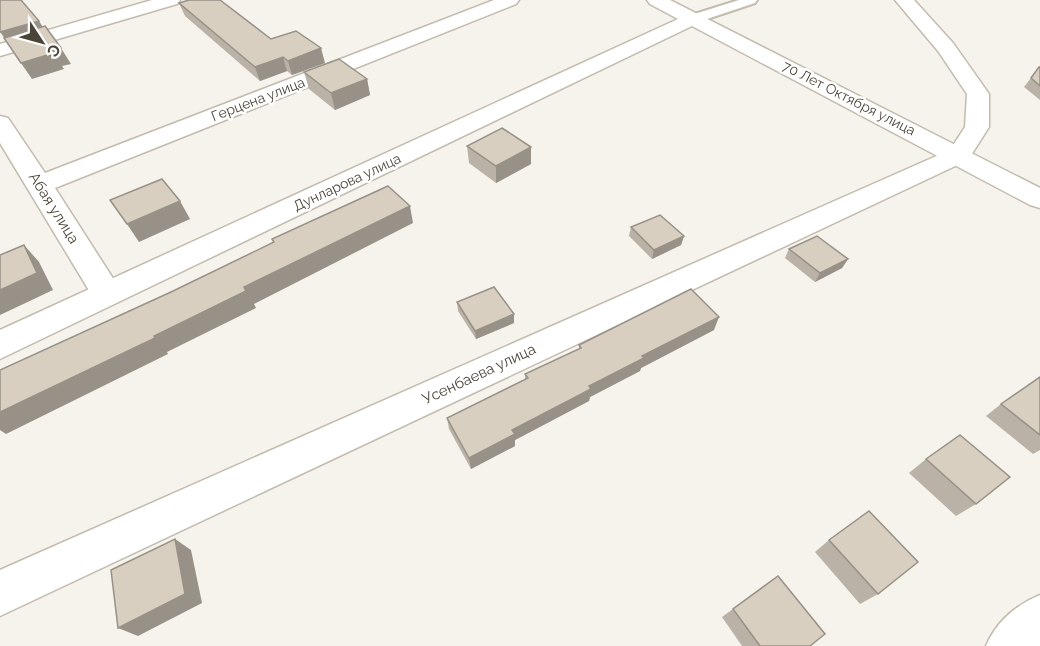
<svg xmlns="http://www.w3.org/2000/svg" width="1040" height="646" viewBox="0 0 1040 646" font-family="Raleway,sans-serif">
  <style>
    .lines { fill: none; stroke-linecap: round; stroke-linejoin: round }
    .service-casing { stroke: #c2bbae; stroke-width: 4 }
    .minor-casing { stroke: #c2bbae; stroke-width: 3 }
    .tertiary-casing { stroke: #c2bbae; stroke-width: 3 }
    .service { fill: #fff; fill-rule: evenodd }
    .minor { fill: #fff; fill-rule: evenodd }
    .tertiary { fill: #fff; fill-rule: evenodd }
    .wall { fill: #bab2a6 }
    .shaded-wall { fill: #979187 }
    .building { fill: #d8cfc1; stroke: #979187; stroke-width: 1.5 }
    .labels { text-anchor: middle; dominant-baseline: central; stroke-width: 5; stroke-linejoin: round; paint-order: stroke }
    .far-street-label { font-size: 14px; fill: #4b4439; stroke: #fff }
    .street-label { font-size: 15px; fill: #4b4439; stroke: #fff }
  </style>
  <rect width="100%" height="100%" fill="#f6f3ec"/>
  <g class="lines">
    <defs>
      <path id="service" d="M739,0H757L755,3L698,22H688L687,19L688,16Z"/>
      <g id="minor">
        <path d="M494,0H519L516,4L55,188L123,294L118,302L107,306L96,302L0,143V116L8,118L45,173Z"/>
        <path d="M895,0H914L953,43L989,94V127L968,160L0,616V570L950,150L965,127L967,94L938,51Z"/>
        <path d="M1040,595V646H986C996,622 1016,605 1040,595Z"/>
      </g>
      <g id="tertiary">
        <path d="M152,0H180L177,4L0,56V44Z"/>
        <path d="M647,0H670L1040,188V208L1030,205L692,26L0,359V330L678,19L650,4Z"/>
      </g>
    </defs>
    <use href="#service" class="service-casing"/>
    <use href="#minor" class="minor-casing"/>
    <use href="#tertiary" class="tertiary-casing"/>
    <use href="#service" class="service"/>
    <use href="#minor" class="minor"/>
    <use href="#tertiary" class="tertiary"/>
  </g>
  <g class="wall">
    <path d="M179,3L271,39L325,63L292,75L287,71L260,81L185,16Z"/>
    <path d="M1039,67H1040V100L1024,87Z"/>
    <path d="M304,72L367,79L370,95L335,110L309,89Z"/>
    <path d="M467,146L531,164L496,183L469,163Z"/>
    <path d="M631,227L684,236L681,245L652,259L629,236Z"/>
    <path d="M789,249L848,259L842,268L815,282L785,258Z"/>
    <path d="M457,302L514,314V323L476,339L458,311Z"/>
    <path d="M714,330L641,368L640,371L590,397L589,401L515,440V446L471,469L449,429L447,418L525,380V374L579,349V345Z"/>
    <path d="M1040,377V450L1033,454L986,416L1001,404Z"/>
    <path d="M926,459L976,504L956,516L909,473Z"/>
    <path d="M829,540L878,594L860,604L815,552Z"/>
    <path d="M733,609L810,646H742L722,617Z"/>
  </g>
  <g class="shaded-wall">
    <path d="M39,21L44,29L6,40L0,32Z"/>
    <path d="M61,48L71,64L62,66L64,69L32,79L21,63L52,50Z"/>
    <path d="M321,48L325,63L292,75L288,61Z"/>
    <path d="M283,57L287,71L260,81L255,67Z"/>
    <path d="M367,79L370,95L335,110L331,93Z"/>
    <path d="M531,147V164L496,183V166Z"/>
    <path d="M180,201L190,219L139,242L127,224Z"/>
    <path d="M410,206L413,223L254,304L256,308L167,352L168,354L6,434L0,430V412L244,287Z"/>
    <path d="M684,236L681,245L652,259L654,250Z"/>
    <path d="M24,245L39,262L53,290L0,315V290Z"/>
    <path d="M848,259L842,268L815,282L820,273Z"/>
    <path d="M514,314V323L476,339L475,331Z"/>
    <path d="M719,317L714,330L641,368L640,371L590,397L589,401L515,440V446L471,469L469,458L512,430L642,356Z"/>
    <path d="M175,539L191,550L202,603L138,636L118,628Z"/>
  </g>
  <g class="building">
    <path d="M0,0H21L39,21L0,32Z"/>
    <path d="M189,0H220L271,39L296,31L321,48L288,61L283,57L255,67L179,3Z"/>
    <path d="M45,26L61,48L52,50L54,53L21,63L4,38Z"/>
    <path d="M339,59L367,79L331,93L304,72Z"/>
    <path d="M1039,67H1040V86L1031,78Z"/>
    <path d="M502,128L531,147L496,166L467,146Z"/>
    <path d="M162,179L180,201L127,224L110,200Z"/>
    <path d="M388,186L410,206L244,287L246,291L154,336L155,338L0,412V370L171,292L274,242L272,239Z"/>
    <path d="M660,215L684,236L654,250L631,227Z"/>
    <path d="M817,236L848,259L820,273L789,249Z"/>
    <path d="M24,245L37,273L0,290V255Z"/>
    <path d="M494,287L514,314L475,331L457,302Z"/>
    <path d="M691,289L719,317L642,356L644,358L589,386L591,389L512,430L515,434L469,458L447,418L528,378L525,374L581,348L579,345Z"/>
    <path d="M1040,377V435L1001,404Z"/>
    <path d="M960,435L1010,477L976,504L926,459Z"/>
    <path d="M869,511L918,562L878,594L829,540Z"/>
    <path d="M175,539L185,594L118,628L111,570Z"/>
    <path d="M778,576L825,634L810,646H760L733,609Z"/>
  </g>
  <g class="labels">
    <g class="far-street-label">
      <text transform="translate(849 98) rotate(27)">70 Лет Октября улица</text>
      <text transform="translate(258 99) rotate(-21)">Герцена улица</text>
      <text transform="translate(347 182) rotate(-25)">Дунларова улица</text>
    </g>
    <g class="street-label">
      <text transform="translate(54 208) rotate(58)">Абая улица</text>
      <text transform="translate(479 374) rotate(-25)">Усенбаева улица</text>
    </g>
  </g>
  <g transform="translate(42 42) rotate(126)" stroke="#ffffff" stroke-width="4.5" paint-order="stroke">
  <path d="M0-4.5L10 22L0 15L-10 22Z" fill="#4b4439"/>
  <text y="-9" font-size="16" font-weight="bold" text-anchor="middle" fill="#4b4439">С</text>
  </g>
</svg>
